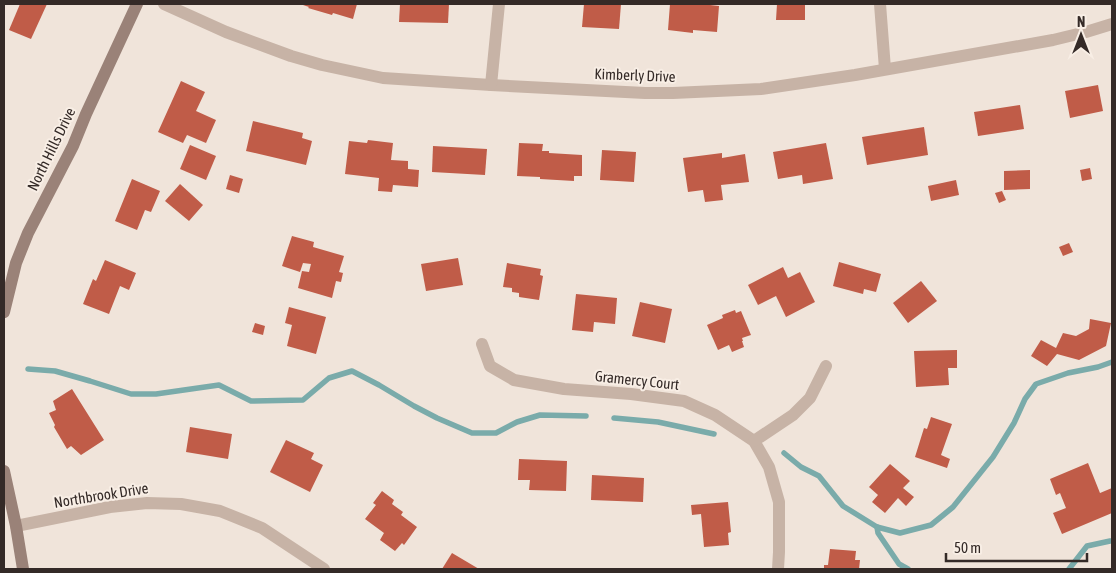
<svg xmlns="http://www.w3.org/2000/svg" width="1116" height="573" viewBox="0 0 1116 573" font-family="'Asap Condensed',sans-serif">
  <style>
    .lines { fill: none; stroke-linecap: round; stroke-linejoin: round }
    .stream { stroke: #7aabaa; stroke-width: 5.5 }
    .building { fill: #c05c48 }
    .minor { stroke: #c7b3a6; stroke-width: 12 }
    .tertiary { stroke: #c7b3a6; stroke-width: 12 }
    .secondary { stroke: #9a8278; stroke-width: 12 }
    .labels { text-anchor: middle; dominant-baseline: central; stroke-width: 4; stroke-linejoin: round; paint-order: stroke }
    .street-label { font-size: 15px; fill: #342a27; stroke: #f8eee5 }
  </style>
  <rect width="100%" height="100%" fill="#f0e4da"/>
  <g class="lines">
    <g class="stream">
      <path d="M28,369L55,371L90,381L131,394H156L219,385L251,401L303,400L329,378L352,371L379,385L414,406L437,418L472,433H496L517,422L540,415L586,416"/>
      <path d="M614,418L658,422L714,434"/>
      <path d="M784,453L801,467L819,476L843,506L877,527L900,533L931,525L953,507L993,457L1014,423L1025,399L1036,384L1068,373L1098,367L1112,362"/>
      <path d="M877,527L878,533L899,564L908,569"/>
      <path d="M1069,569L1087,546L1110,541H1112"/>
    </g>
  </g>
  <g class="building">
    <path d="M20,4H47L31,39L9,30Z"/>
    <path d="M300,4H357L353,19L333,13L332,15L308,8L309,7Z"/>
    <path d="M400,4H449L448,23L399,22Z"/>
    <path d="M584,4H621L619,29L582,27Z"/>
    <path d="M670,4H710V5L719,6L717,32L693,30V33L668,30Z"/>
    <path d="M777,4H805V20H776Z"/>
    <path d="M181,81L205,92L196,111L216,120L206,143L187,135L183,143L158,132Z"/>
    <path d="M1098,85L1103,111L1070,118L1065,91Z"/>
    <path d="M1020,105L1024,129L978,136L974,112Z"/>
    <path d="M253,121L303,133L302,138L312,141L306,165L246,151Z"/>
    <path d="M924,127L928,155L867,165L862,137Z"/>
    <path d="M368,140L393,143L391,160L408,161V169L419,170L418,187L393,185L392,192L378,191L379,178L345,174L349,141L367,143Z"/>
    <path d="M519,143L543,144L542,151H549V153L582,155V176H574V181L540,179V177L517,176Z"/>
    <path d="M826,143L833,179L803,184L802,175L778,179L773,152Z"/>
    <path d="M190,145L216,156L206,180L180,169Z"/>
    <path d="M433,146L487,149L485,175L432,172Z"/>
    <path d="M602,150L636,152L634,182L600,180Z"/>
    <path d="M722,153V158L745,154L749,182L721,185L723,200L705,202L703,190L688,192L683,158Z"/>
    <path d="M1090,168L1092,179L1082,181L1080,170Z"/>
    <path d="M1030,170V189L1004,190V171Z"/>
    <path d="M230,175L243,179L239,193L226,189Z"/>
    <path d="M132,179L160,191L151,212L145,210L137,230L115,221Z"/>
    <path d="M956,180L959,195L931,201L928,186Z"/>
    <path d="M180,184L203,205L189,221L165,201Z"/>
    <path d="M1002,191L1006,200L999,203L995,193Z"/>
    <path d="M292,236L314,242L313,247L344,256L339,272L343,273L341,282L336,281L332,298L298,288L302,271L309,272L311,264L303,263L300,272L282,266Z"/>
    <path d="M1069,243L1073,252L1063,256L1059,247Z"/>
    <path d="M458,258L463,285L426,291L421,264Z"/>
    <path d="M105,260L136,273L129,290L120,286L109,314L83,304L93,279L96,281Z"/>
    <path d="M839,262L881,274L876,292L864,289L863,294L833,286Z"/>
    <path d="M507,263L541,269L540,275L543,276L539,300L519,297V293L512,292V288L503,287Z"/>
    <path d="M783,267L788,278L800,272L815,302L786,317L776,296L758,305L748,285Z"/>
    <path d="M921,281L937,301L908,323L893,303Z"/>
    <path d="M576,294L617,298L615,324L594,322L593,332L572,330Z"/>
    <path d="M640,302L672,309L665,343L632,336Z"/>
    <path d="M289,307L326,317L316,354L287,346L292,325L285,323Z"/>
    <path d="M735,310L736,313L741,311L751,335L742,338L743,341H742L744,347L732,352L729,345L718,350L707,325L723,318L722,315Z"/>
    <path d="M1090,319L1111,323L1106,346L1079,360L1057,354L1047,366L1031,356L1041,340L1056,348L1063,333L1076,336L1089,329Z"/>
    <path d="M255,323L265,326L263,335L252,332Z"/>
    <path d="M957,350V368H948L949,385L916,387L914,351Z"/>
    <path d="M72,389L104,440L81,455L71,446L67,449L54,427L55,425L49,413L56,410L53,401Z"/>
    <path d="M931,417L952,424L941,455L950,459L947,468L915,457L924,428L927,429Z"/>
    <path d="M190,427L232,434L228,459L186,452Z"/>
    <path d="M286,440L314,453L311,459L323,465L310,492L270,472Z"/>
    <path d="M519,459L567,461L566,491L529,490L530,480H518Z"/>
    <path d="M1088,463L1100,493L1112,488V513L1062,534L1053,513L1066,508L1060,493L1056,495L1050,479Z"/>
    <path d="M890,464L910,481L903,488L914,497L906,506L898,498L885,513L872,502L878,495L869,487Z"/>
    <path d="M592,475L644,478L643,502L591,500Z"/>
    <path d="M382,491L394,500L392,504L403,512L401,515L417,527L404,545L402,543L395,551L380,540L384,533L365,519L376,505L373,503Z"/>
    <path d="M728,502L731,532L728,533L729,545L704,547L701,514L692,515L691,505Z"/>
    <path d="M830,549L856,551L855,560H860L859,569H824V565H828Z"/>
    <path d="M452,553L479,569H442Z"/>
  </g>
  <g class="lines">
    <g class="minor">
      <path d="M164,4L226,32L291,56L322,65L383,78L491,85L645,93H673L761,89L855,75L1053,40L1086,32L1112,24"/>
      <path d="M880,4L885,69"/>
      <path d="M491,85L499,4"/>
      <path d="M482,344L490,366L514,380L564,389L631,394L684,401L715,415L754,441L769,467L779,502V552L778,569"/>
      <path d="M754,441L793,415L810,398L826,366"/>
    </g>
    <path class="tertiary" d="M16,526L110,507L147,503L181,504L220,511L262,528L324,569"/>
    <g class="secondary">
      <path d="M4,312L16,263L28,233L73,146L86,114L137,4"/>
      <path d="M4,471L16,526L23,569"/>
    </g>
  </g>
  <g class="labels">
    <g class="street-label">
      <text transform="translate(635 75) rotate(2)">Kimberly Drive</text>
      <text transform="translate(51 149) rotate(-64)">North Hills Drive</text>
      <text transform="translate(637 380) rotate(6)">Gramercy Court</text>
      <text transform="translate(101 495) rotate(-9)">Northbrook Drive</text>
    </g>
  </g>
  <rect width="1116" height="573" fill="none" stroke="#342a27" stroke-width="10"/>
  <g transform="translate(1081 35)" stroke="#f8eee5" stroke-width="4" paint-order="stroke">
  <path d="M0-4L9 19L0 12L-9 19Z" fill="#342a27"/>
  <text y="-8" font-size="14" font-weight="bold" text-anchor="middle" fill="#342a27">N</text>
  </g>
  <path d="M946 553v8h141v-8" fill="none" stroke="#342a27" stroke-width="2.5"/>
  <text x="954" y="553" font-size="15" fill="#342a27" stroke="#f8eee5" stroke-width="4" paint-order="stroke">50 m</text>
</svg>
